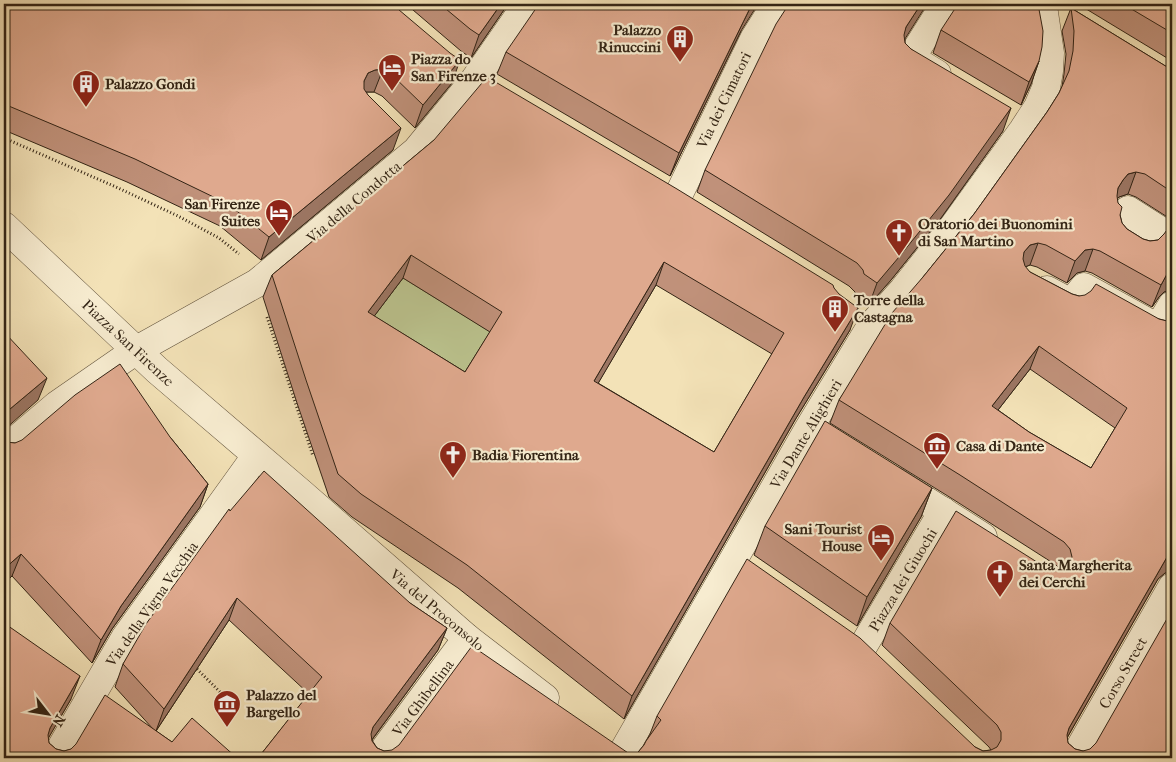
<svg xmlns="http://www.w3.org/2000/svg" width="1176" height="762" viewBox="0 0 1176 762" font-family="'IM FELL French Canon',serif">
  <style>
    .green { fill: #bbc38e; stroke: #777452 }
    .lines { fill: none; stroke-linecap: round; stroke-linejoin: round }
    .pedestrian-casing { stroke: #63543e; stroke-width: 29 }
    .minor-casing { stroke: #63543e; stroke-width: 29 }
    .path { stroke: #332415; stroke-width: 3; stroke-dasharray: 1 2.5; stroke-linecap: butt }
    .pedestrian { stroke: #f7ecd0; stroke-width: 28 }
    .minor { stroke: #f7ecd0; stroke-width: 28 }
    .wall { fill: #c0917a; stroke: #332415; fill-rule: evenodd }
    .shaded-wall { fill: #9c7663; stroke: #332415 }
    .building { fill: #dfa98e; stroke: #332415; fill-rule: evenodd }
    .labels { text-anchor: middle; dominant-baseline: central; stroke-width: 4.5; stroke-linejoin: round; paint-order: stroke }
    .poi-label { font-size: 15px; font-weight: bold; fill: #332415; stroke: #f7ecd0; text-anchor: start }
    .street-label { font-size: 15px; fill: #332415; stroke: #f7ecd0 }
  </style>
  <rect width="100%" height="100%" fill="#f3e2b7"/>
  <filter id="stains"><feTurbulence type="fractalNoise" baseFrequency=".004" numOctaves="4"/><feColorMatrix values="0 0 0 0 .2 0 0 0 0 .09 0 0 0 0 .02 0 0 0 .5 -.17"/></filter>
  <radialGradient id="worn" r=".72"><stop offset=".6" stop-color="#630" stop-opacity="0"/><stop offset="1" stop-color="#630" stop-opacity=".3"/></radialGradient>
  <path class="green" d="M403,278L494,334L457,395L360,335Z"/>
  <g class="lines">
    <defs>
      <g id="pedestrian">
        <path d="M937,74L911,58L945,4"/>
        <path d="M677,198L754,39L776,4"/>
        <path d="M4,226L157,370L301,493L467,638"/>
        <path d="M1156,228L1143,248L1127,238L1135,225L1124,218L1128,210L1172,238"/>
        <path d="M1047,290L1071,303L1084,287L1158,328L1172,305"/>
        <path d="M4,450L57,405L135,351L257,283L416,151L475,79L527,4"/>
        <path d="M895,481L983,537"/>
        <path d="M862,648L943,511"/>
        <path d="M620,757L809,428L871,326L903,290L953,227L1023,130L1038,107L1046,88L1049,71L1050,53L1043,6L1045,4"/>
        <path d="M55,758L125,638L256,456"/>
        <path d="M1074,758L1172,587"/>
      </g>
      <path id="minor" d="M378,758L467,638L545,698"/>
    </defs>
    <use href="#pedestrian" class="pedestrian-casing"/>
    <use href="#minor" class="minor-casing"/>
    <g class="path">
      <path d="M4,138L116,187L178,216L219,238L239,254"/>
      <path d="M267,317L313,456"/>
      <path d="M197,669L231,703"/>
    </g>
    <use href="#pedestrian" class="pedestrian"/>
    <use href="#minor" class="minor"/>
  </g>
  <g class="wall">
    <path d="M4,4H392L452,83L415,128L382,96L374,92H366L393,150L261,260L220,226L127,182L4,130Z"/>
    <path d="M406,4H508L471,58L461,51Z"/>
    <path d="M1078,4H1172V61Z"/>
    <path d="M1071,8L1172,70V220L1136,197L1128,194L1119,197L1117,199L1120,215L1122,223L1127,229L1143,239L1150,241L1158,240L1172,228V290L1164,292L1159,297L1152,307L1092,273L1085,271L1077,273L1067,283L1037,267L1030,265L1025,267L1030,272L1072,294L1159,319L1167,321L1172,319V571L1165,573L1158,579L1067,738L1068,743L1075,749L1083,751L1172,758H258L309,694L229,620L156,731L172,742L237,758H4L71,699L48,738L49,743L56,749L64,751L153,729L115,687L123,664L230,511L410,603L447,628L438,650L372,740L377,748L384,751L634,757L644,745L650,734L657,716L975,747L983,751L991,750L989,747L882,645L890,623L1048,569L1056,571L1061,570L1056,565L951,498L830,423L839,400L923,277L974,214L1047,112L1059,93L1062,87L1064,74L1066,54L1062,31ZM1030,369L1115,428L1091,468L1029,432L998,410Z"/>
    <path d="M941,30L1039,61L1031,84L1021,105L933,53Z"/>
    <path d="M741,31L670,176L497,74L506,52Z"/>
    <path d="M905,39V43L911,49L1003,131L941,218L891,280L869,305L856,296L855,292L849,286L697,192L705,170Z"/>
    <path d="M434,140L834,288L850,330L795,420L624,719L458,588L352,517L329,497L297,403L263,297L272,275ZM403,278L490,332L465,372L374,316ZM656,285L772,354L714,452L598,383Z"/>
    <path d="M170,437L208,484L200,507L112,629L92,663L12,576L6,442L15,443Z"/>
    <path d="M932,488L921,517L857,626L754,555L765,526Z"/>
  </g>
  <g class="shaded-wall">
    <path d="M501,4H508L471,58L479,35Z"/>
    <path d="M752,4H758L741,31L670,176L679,153Z"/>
    <path d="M921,4H927L898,50L906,27Z"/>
    <path d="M460,60L452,83L415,128L423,105Z"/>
    <path d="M1039,61L1031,84L1021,105L1029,82Z"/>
    <path d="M383,69L374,92H366L360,96L364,81L368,73L375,70Z"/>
    <path d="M1011,108L1003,131L941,218L891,280L869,305L877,283Z"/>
    <path d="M401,128L393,150L261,260L269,237Z"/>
    <path d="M1136,172L1128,194L1119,197L1114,203L1118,188L1123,180L1128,174Z"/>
    <path d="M1038,243L1030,265L1022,268L1016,274L1024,252L1030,245Z"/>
    <path d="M1093,249L1085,271L1077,273L1067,283L1075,261L1085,250Z"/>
    <path d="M411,255L403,278L360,335L368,312Z"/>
    <path d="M664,262L656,285L586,404L594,381Z"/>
    <path d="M1172,269V289L1164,292L1159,297L1152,307L1161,285L1167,274Z"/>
    <path d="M858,308L850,330L795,420L624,719L632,696L804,397Z"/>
    <path d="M1039,346L1030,369L984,428L992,406Z"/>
    <path d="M47,378L38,400L4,430V414Z"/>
    <path d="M208,484L200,507L112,629L92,663L101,640L121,606Z"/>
    <path d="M932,488L921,517L857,626L867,597Z"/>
    <path d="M1172,551V571L1165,573L1158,579L1060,750L1069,728L1167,557Z"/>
    <path d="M21,554L12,576L4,584V569Z"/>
    <path d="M237,598L229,620L156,731L164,709Z"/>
    <path d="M447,628L438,650L365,749L373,727Z"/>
    <path d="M80,676L71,699L41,751L50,728Z"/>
  </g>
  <g class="building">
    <path d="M4,4H392L450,53L460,60L423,105L390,73L383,69L375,70L368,73L364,81V89L368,95L401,128L269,237L228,204L135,159L4,104Z"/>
    <path d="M440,4H501L479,35L470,29Z"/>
    <path d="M539,4H752L679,153L506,52Z"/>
    <path d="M789,4H921L906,27L904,35L905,43L911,49L1011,108L949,195L899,257L877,283L864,274L863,270L857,263L705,170L776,24Z"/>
    <path d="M958,4H1038L1043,31L1042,47L1039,61L1029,82L941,30Z"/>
    <path d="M1123,4H1172V33Z"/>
    <path d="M1071,8L1172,70V192L1145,174L1136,172L1128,174L1123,180L1118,188L1117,196L1118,203L1122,207L1120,215L1122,223L1127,229L1143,239L1150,241L1158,240L1164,234L1169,227L1172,228V269L1167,274L1161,285L1100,251L1093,249L1085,250L1075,261L1046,245L1038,243L1030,245L1024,252L1023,259L1025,266L1030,272L1072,294L1079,296L1085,295L1091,291L1096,284L1159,319L1167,321L1172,319V551L1167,557L1069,728L1067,735L1068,743L1075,749L1083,751L1090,749L1096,743L1172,610V758H258L322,677L237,598L164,709L123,664L146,624L229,509L230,511L264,471L410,603L447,628L373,727L371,734L372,741L377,748L384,751L392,750L399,745L472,646L634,757L644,745L646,741L661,720L657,716L747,559L860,638L975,747L983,751L991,750L997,747L1001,740V732L997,725L890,623L956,511L1048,569L1056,571L1064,569L1069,564L1072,557L1070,549L1064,542L960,475L839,400L892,313L923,277L974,214L1047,112L1059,93L1069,71L1073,51L1074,31ZM1039,346L1127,408L1091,468L1029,432L992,406Z"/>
    <path d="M487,77L677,189L833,285L834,288L839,294L858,308L804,397L632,696L467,565L361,494L338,474L306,380L272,275L434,140ZM411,255L502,312L465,372L368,312ZM664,262L784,333L714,452L594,381Z"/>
    <path d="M4,332L47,378L4,414Z"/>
    <path d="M120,364L170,437L208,484L121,606L101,640L21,554L4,569V440L6,442L15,443L22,440L75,395Z"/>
    <path d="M825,421L932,488L867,597L765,526Z"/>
    <path d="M4,623L80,676L50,728L48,735L49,743L56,749L64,751L71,749L76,744L105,695L172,742L192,718L237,758H4Z"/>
  </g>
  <defs>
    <symbol id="building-pin" viewBox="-11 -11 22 30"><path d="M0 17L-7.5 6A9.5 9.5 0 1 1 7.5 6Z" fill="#8f2418" stroke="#f7ecd0"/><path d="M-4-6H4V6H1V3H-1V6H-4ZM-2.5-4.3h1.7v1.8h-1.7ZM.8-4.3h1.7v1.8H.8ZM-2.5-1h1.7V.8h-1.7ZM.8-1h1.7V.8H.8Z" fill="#fff"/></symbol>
    <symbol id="hotel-pin" viewBox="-11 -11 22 30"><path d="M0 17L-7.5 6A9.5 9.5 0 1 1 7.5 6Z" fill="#8f2418" stroke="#f7ecd0"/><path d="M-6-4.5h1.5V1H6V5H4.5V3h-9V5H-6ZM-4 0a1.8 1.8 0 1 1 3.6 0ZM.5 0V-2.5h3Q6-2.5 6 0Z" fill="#fff"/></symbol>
    <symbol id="church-pin" viewBox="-11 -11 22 30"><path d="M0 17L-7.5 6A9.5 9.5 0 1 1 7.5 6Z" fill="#8f2418" stroke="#f7ecd0"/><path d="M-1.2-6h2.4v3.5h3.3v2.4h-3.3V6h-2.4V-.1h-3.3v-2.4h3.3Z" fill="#fff"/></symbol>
    <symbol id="museum-pin" viewBox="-11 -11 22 30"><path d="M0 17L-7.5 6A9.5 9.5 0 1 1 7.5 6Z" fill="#8f2418" stroke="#f7ecd0"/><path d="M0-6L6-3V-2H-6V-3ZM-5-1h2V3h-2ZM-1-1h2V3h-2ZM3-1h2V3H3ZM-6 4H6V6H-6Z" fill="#fff"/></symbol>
  </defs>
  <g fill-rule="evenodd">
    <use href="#building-pin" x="664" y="23" width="32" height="43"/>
    <use href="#hotel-pin" x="376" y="52" width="32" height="43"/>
    <use href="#building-pin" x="70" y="68" width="32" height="43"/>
    <use href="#hotel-pin" x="263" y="197" width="32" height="43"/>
    <use href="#church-pin" x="883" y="217" width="32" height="43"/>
    <use href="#building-pin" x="819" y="293" width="32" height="43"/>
    <use href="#museum-pin" x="921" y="430" width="32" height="43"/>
    <use href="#church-pin" x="437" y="439" width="32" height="43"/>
    <use href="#hotel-pin" x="865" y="522" width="32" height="43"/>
    <use href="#church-pin" x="984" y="558" width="32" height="43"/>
    <use href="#museum-pin" x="211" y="688" width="32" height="43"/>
  </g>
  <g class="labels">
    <g class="poi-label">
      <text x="661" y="30" text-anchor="end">Palazzo<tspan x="661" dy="17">Rinuccini</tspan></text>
      <text x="411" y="59">Piazza do<tspan x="411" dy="17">San Firenze 3</tspan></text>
      <text x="105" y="84">Palazzo Gondi</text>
      <text x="260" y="204" text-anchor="end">San Firenze<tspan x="260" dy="17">Suites</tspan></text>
      <text x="918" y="224">Oratorio dei Buonomini<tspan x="918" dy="17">di San Martino</tspan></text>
      <text x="854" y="300">Torre della<tspan x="854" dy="17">Castagna</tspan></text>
      <text x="956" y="446">Casa di Dante</text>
      <text x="472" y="455">Badia Fiorentina</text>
      <text x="862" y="529" text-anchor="end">Sani Tourist<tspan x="862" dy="17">House</tspan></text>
      <text x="1019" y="565">Santa Margherita<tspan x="1019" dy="17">dei Cerchi</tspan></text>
      <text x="246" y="695">Palazzo del<tspan x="246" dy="17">Bargello</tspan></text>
    </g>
    <g class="street-label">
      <text transform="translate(724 100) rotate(-64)">Via dei Cimatori</text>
      <text transform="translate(354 202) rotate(-40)">Via della Condotta</text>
      <text transform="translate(128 343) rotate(43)">Piazza San Firenze</text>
      <text transform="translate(806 434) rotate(-59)">Via Dante Alighieri</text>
      <text transform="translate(903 580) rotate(-59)">Piazza dei Giuochi</text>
      <text transform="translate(152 604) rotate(-55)">Via della Vigna Vecchia</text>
      <text transform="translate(437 610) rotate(40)">Via del Proconsolo</text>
      <text transform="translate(1123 673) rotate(-60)">Corso Street</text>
      <text transform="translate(423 698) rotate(-53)">Via Ghibellina</text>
    </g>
  </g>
  <rect width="1176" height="762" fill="none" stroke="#f3e2b7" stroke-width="20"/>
  <rect x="5" y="5" width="1166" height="752" fill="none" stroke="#332415" stroke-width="2.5"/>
  <rect x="10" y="10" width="1156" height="742" fill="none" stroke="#332415"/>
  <g transform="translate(48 714) rotate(121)" stroke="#f7ecd0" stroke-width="4" paint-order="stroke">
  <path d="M0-4L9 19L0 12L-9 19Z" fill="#332415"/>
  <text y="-8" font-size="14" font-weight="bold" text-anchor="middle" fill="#332415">N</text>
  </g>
  <rect width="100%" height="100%" filter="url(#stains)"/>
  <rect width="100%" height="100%" fill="url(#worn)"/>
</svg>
